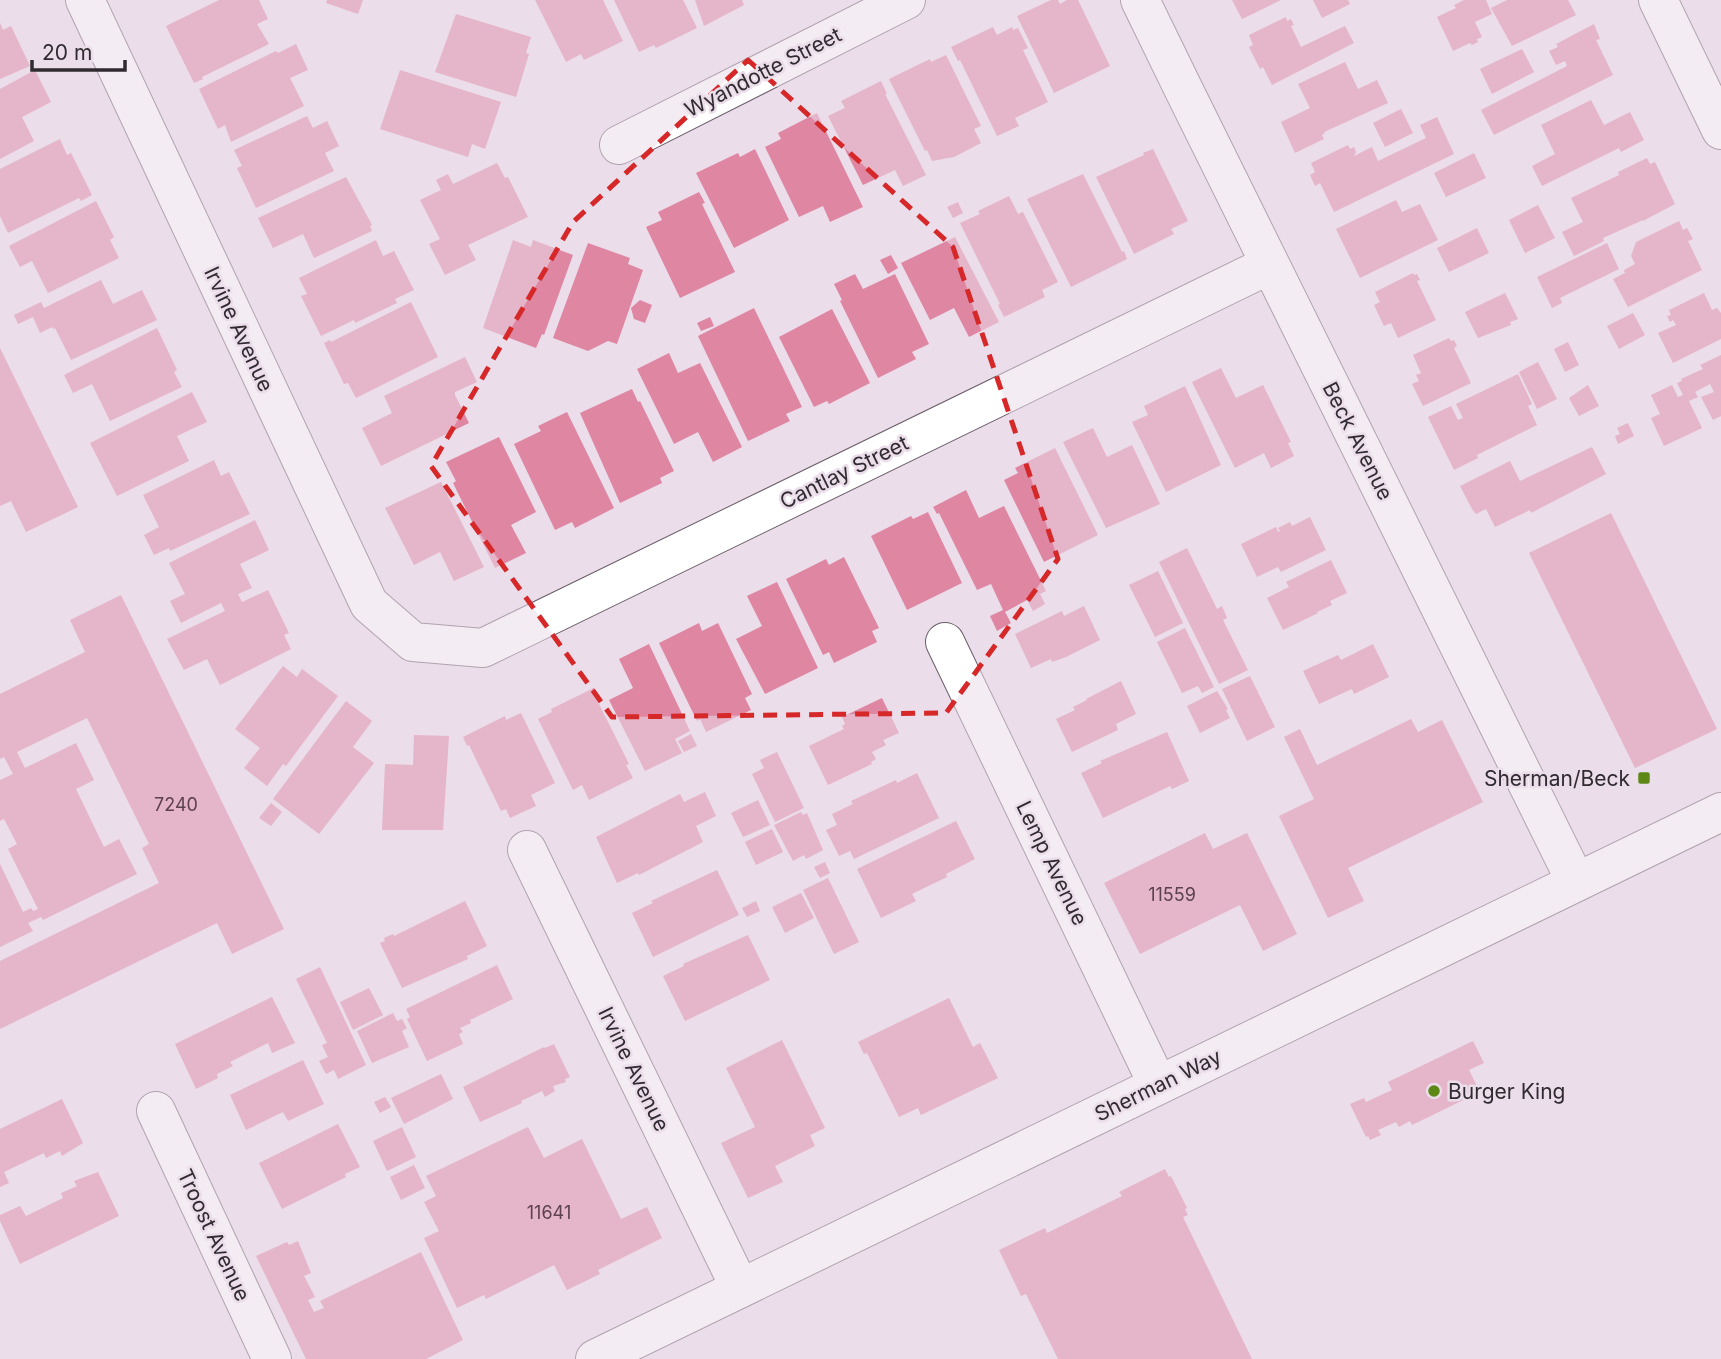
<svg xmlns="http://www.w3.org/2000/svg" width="1721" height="1359" viewBox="0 0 1721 1359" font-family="Inter,sans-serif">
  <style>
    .building { fill: #de86a2 }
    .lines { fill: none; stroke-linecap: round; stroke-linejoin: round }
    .minor-casing { stroke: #695d68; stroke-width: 40 }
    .major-casing { stroke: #695d68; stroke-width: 40 }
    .minor { stroke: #fff; stroke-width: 38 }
    .major { stroke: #fff; stroke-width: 38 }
    .marked { fill: none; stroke: #d62828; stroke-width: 5; stroke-dasharray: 14 9; stroke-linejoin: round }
    .poi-dot { fill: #5d8816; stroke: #ebddea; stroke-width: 2.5 }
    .labels { text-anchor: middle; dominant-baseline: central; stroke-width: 5; stroke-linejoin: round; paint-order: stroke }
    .number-label { font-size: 18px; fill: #5c424c }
    .street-label { font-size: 21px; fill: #302b30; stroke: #ebddea }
    .poi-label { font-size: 21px; fill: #302b30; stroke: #ebddea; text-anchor: end }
  </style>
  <rect width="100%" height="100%" fill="#ebddea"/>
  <g class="building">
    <path d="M219,0H259L268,19L257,24L269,44L202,77L203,79L194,83L166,26Z"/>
    <path d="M327,0H363L358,14L326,3Z"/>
    <path d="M535,0H603L623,41L584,60L581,54L566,62Z"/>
    <path d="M614,0H683L697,28L656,48L654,45L639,52Z"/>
    <path d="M695,0H742L744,5L704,26Z"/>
    <path d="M1051,0H1058L1060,4L1067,0H1078L1110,66L1054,93L1017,16Z"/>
    <path d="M1232,0H1281L1242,19Z"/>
    <path d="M1313,0H1348L1350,4L1322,18Z"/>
    <path d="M1464,0H1486L1492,14L1475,22L1482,37L1477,39L1478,42L1472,45L1470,43L1453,51L1437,17L1456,8L1454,5Z"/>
    <path d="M1507,0H1568L1576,15L1512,46L1491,8Z"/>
    <path d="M456,14L531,37L526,53L529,54L516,97L435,72Z"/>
    <path d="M1286,17L1287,21L1291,19L1294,25L1291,26L1301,47L1345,26L1354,43L1272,85L1263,67L1260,69L1249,47L1253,45L1249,35Z"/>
    <path d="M0,23L3,30L11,26L30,66L0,79Z"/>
    <path d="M1594,24L1600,39L1596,40L1613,75L1494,135L1481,110L1567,66L1565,61L1556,65L1549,51L1558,47L1556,44Z"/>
    <path d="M993,27L997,35L1012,27L1013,30L1018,28L1028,48L1023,50L1048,102L1015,118L1019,126L997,136L960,60L958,61L951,47Z"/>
    <path d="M296,44L308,70L290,78L304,106L231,142L225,125L218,129L199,89L276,51L278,53Z"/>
    <path d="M1522,49L1534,72L1492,94L1480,69Z"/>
    <path d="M946,55L981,126L974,129L981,143L954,157L932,161L927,150L925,151L889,79L930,59L931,62Z"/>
    <path d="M1345,62L1358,89L1377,80L1388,103L1324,132L1325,133L1322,135L1324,139L1295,153L1281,122L1310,108L1298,84Z"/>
    <path d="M35,70L51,102L22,117L34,141L0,159V89Z"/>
    <path d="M400,70L501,102L485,149L472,144L468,157L380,129Z"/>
    <path d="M881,81L887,94H885L926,175L903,186L895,170L863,185L828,116L845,108L841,101Z"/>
    <path d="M1591,100L1604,125L1630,112L1644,140L1621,152L1619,148L1542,186L1532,166L1555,154L1541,125Z"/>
    <path d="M1401,109L1413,133L1385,147L1373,123Z"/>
    <path d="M817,113L863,207L830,222L823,206L799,217L765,147L781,139L778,133Z"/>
    <path d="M307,116L313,128L327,121L339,146L325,153L334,171L256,208L237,168L242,166L234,150Z"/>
    <path d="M1437,117L1454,154L1334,212L1320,183L1315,186L1310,175L1315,172L1311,163L1348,145L1350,149L1354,147L1356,152L1354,156L1372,147L1378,161L1426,138L1420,125Z"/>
    <path d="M60,139L67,155L71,153L92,195L81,201L79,198L8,233L0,216V169Z"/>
    <path d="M755,149L789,220L734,248L696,173L738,153L740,157Z"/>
    <path d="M1153,149L1188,221L1171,229L1174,234L1134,254L1096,177L1144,155L1143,153Z"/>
    <path d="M1474,153L1486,178L1446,197L1434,173Z"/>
    <path d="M1647,158L1650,164L1655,162L1675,204L1643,221V220L1603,238L1604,241L1574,256L1562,232L1583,222L1571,198L1619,175L1618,172Z"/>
    <path d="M497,163L505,178L508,177L528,217L468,245L476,260L445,275L429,244L440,239L420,200L441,190L436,180L448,174L453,184Z"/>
    <path d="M1083,174L1122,252L1124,251L1127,259L1071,287L1027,199Z"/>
    <path d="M346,177L372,225L370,226L372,231L314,258L303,234L273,248L258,218Z"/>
    <path d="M699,192L705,203L702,204L735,272L680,298L646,227L662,220L658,212Z"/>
    <path d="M1009,196L1018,214L1023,212L1058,282L1042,290L1045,297L1004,317L998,305L1000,304L960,223L980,214L978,211Z"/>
    <path d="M1396,200L1402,212L1420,204L1438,240L1360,278L1336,229Z"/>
    <path d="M96,201L114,237L110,240L119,258L48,293L32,261L20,267L9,246Z"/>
    <path d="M958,202L963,213L953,218L947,207Z"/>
    <path d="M1538,205L1555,238L1525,253L1509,220Z"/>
    <path d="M1679,221L1683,230L1687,228L1693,239L1688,241L1702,270L1628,307L1613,279L1625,273L1624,270L1635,264L1631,256L1636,242Z"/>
    <path d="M1477,228L1489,253L1449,272L1437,248Z"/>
    <path d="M955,237L999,322L969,337L954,308L930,320L901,263Z"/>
    <path d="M376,240L383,256L394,251L414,290L395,299L397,303L355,323L354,320L321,336L301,296L307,294L299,278Z"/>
    <path d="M513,240L531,247L533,240L573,255L544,335L542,334L536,348L483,328Z"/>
    <path d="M588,243L630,258L628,264L643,270L617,344L608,341L588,351L553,338Z"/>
    <path d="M1607,243L1619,269L1560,298L1562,303L1552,308L1537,277Z"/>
    <path d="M891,255L898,268L888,274L880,260Z"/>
    <path d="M1413,273L1414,275L1417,274L1420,280L1417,281L1436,320L1398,338L1391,323L1384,326L1374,305L1380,302L1375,292Z"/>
    <path d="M855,274L863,289L895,274L929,344L912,352L916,359L878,378L840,301L842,300L834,284Z"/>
    <path d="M101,280L113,304L142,290L157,320L71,360L55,328L53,329L52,327L40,333L33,317L18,324L14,315L41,302L44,308Z"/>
    <path d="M1505,293L1518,319L1510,322L1511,325L1478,338L1465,312Z"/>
    <path d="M1704,293L1712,310L1717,308L1721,313V339L1673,363L1658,333L1676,325L1673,320L1670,322L1667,316L1671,315L1669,310Z"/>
    <path d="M640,300L652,305L645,323L634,319L631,308Z"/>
    <path d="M411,302L438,357L356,398L348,383L344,384L324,343L330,340L331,342Z"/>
    <path d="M754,308L802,407L786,414L790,421L748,441L698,336Z"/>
    <path d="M832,309L870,383L829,404L827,401L814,407L779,337Z"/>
    <path d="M1633,313L1645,335L1619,349L1607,326Z"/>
    <path d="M710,317L714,326L701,331L697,323Z"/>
    <path d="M157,328L177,370L174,372L182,387L110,421L92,384L73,393L64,375Z"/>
    <path d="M1449,338L1451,341L1454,340L1457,346L1454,348L1471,383L1423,406L1412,384L1419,381L1416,375L1421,373L1413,355Z"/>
    <path d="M1568,342L1579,365L1565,372L1554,349Z"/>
    <path d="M0,348L78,507L26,532L11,501L0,506Z"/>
    <path d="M669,353L678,373L700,363L742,447L713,462L698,432L674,444L637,369Z"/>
    <path d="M1721,355V416L1713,420L1701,397L1714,392L1710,384L1695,392L1698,397L1689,401L1702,428L1664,446L1651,418L1660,414L1651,395L1672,385L1678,397L1683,395L1677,383L1682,381L1681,379L1703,369L1700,365Z"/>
    <path d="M465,357L477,382L455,392V395L469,423L381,466L362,428L392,413L384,396Z"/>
    <path d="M1538,362L1557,399L1537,409L1519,372Z"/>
    <path d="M1221,368L1236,398L1263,385L1291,442L1288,443L1294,456L1271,468L1264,453L1235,468L1192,382Z"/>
    <path d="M1518,374L1532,404L1528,406L1537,425L1477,455L1478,458L1454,470L1428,417L1451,406L1458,420L1463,418L1456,404Z"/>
    <path d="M1588,385L1599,406L1579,416L1569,398Z"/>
    <path d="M1185,386L1221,465L1166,492L1132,422L1148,415L1144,406Z"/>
    <path d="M632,389L638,402L640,401L674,471L660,478L662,483L620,503L580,413Z"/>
    <path d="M192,392L207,422L177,436L189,461L117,496L90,443Z"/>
    <path d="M567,412L614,508L575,528L572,522L555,530L514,444L541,431L538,426Z"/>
    <path d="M1628,423L1634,436L1618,444L1615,436L1620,434L1617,428Z"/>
    <path d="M1093,428L1107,457L1132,445L1160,504L1106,528L1063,442Z"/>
    <path d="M499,437L536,512L511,525L526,553L495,568L453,483L456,481L446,462Z"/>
    <path d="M1592,447L1606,474L1531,513L1530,510L1495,527L1486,509L1476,514L1472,509L1460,486L1510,461L1520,481Z"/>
    <path d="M1055,448L1098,535L1044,562L1004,480L1018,473L1015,468Z"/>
    <path d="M214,460L221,476L229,472L250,514L170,551L169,548L154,555L144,535L159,527L143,495Z"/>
    <path d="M441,482L484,567L454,581L440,552L414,565L385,508Z"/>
    <path d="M966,490L979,518L1004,506L1046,591L1040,594L1045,604L1033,611L1027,600L1005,612L1011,623L997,631L990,616L1003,610L991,584L977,590L939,513L937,514L933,507Z"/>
    <path d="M928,512L962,583L907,610L871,536L911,516L913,519Z"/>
    <path d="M1611,513L1717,729L1635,768L1529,553Z"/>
    <path d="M1310,517L1326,550L1281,572L1278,567L1257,577L1241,544L1276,527L1278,532L1280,531L1278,528L1290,522L1292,526Z"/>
    <path d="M255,520L269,550L240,564L252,588L238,594L242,602L268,590L289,633L284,635L291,649L220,685L207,659L184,670L167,639L225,611L221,603L181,623L170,601L185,594L169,563Z"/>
    <path d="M1187,548L1217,609L1222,606L1227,618L1223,620L1248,670L1219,684L1159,562Z"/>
    <path d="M844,557L879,628L872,631L877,642L834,663L829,652L823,655L786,579L826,559L829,565Z"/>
    <path d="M1331,560L1347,593L1330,601L1332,605L1317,612L1318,613L1283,630L1267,598L1289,587L1286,582Z"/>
    <path d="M1158,571L1183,623L1155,637L1129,585Z"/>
    <path d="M777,582L818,668L765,694L736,639L762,626L747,596Z"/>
    <path d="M121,595L284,929L232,954L217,923L0,1029V961L159,883L142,848L149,844L87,718L17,752L25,768L76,743L94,780L76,789L104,847L119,839L137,874L43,920L41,917L28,923L33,931L0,947V864L23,912L31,908L33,911L38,909L8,849L17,844L4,819L0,821V780L13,774L4,757L0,759V694L85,652L70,620Z"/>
    <path d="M1084,606L1100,640L1066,657L1052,662L1051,659L1031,668L1015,634L1062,611L1064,616Z"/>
    <path d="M699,623L702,631L718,623L752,694L745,698L751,710L706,732L700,719L697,721L659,643Z"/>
    <path d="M1185,628L1214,687L1202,693L1198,686L1182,693L1157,642Z"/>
    <path d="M649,644L690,731L675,739L682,753L645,771L609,700L633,688L619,659Z"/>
    <path d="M1373,644L1389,677L1354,694L1352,689L1319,704L1303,671L1338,655L1341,660Z"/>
    <path d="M283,666L297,677L302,669L338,696L286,766L283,764L267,786L244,768L260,748L235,729Z"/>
    <path d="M1250,676L1275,727L1247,741L1222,689Z"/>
    <path d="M1121,681L1136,714L1116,724L1118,730L1072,752L1056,719L1075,710L1073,707L1087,700L1086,699Z"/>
    <path d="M594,688L599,697L596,698L629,764L626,765L633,778L589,800L582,785L573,790L538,719L552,712L551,709Z"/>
    <path d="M1217,691L1228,709L1226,710L1230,718L1200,733L1187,706Z"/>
    <path d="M882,698L899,733L883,740L886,745L872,752L876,759L871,762L872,764L828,785L809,746L844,729L842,726L845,724L842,717Z"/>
    <path d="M346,701L372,721L353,747L374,763L319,834L273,799Z"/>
    <path d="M521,713L555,783L531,795L536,806L510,818L506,809L501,811L469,745L467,746L463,737L505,716L506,720Z"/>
    <path d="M1411,719L1418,732L1442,720L1483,802L1348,868L1364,901L1328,918L1279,816L1314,799L1284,737L1300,729L1317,765Z"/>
    <path d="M1167,732L1189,781L1172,789L1170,786L1103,818L1081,773L1102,763L1100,761Z"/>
    <path d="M691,734L697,746L684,752L678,741Z"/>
    <path d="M414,735L449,736L443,830H382L385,764L413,765Z"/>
    <path d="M777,752L804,808L775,822L752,774L764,768L760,760Z"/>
    <path d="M917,773L939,818L854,859L850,851L839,856L826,830L837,825L832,814L853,804L851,801L896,780L897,783Z"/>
    <path d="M705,792L716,816L696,826L703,842L639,875L638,873L617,883L596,837L680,794L684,802Z"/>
    <path d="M758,800L770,825L743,837L731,813Z"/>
    <path d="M271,803L282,812L271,826L259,818Z"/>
    <path d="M801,812L803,815L807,813L823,850L806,859L804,855L793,861L774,825Z"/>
    <path d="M956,821L975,859L946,874L947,877L912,894L916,901L881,918L857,869Z"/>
    <path d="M772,829L783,852L756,865L745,842Z"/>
    <path d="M1205,833L1213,849L1247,833L1297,934L1263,951L1240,905L1140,954L1104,883Z"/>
    <path d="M825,862L830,873L820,878L814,867Z"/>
    <path d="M717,870L739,915L653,957L632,913L653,903L651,901Z"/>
    <path d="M828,878L859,942L834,954L803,890Z"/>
    <path d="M801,893L814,918L785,933L772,907Z"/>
    <path d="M465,901L487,946L467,956L468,959L402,988L380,943L385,941L384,938L393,934L394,936Z"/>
    <path d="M756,901L760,911L747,917L742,908Z"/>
    <path d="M748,935L770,980L685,1021L663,976L684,966L683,964Z"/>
    <path d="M497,965L513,999L470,1020L471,1023L460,1028L463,1032L459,1034L463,1044L427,1061L407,1019L410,1017L406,1009Z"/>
    <path d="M320,967L366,1065L338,1079L334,1070L326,1074L319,1061L328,1057L322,1045L327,1043L296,979Z"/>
    <path d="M369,988L383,1015L353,1030L340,1002Z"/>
    <path d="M272,997L295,1043L272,1053L268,1043L230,1062L233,1066L217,1074L218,1078L196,1089L175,1044Z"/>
    <path d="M949,998L973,1047L980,1043L998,1078L921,1115L918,1108L899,1117L867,1053L864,1054L858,1042Z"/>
    <path d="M393,1013L397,1021L402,1019L407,1028L402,1031L409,1047L372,1063L357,1031Z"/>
    <path d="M782,1040L825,1128L810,1135L815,1146L775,1166L783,1182L748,1198L721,1143L755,1127L726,1068Z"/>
    <path d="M1473,1041L1484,1063L1469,1070L1480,1092L1412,1125L1410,1121L1399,1127L1396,1122L1378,1130L1381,1135L1370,1140L1368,1136L1366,1137L1350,1104L1364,1098L1366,1102L1392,1090L1388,1082Z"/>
    <path d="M554,1044L570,1077L565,1079L566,1082L553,1086L555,1091L545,1097L542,1091L521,1101L522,1103L480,1122L463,1087L544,1047L545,1048Z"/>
    <path d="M303,1060L324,1104L288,1121L283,1112L246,1130L230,1095Z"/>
    <path d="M441,1074L453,1099L404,1124L391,1098Z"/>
    <path d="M385,1097L391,1107L380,1113L374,1102Z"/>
    <path d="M62,1099L83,1143L62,1156L60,1151L46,1158L44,1153L4,1172L9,1183L0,1187V1129Z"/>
    <path d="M338,1124L360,1167L345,1174L346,1177L282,1209L259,1163Z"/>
    <path d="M402,1127L416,1157L387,1171L373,1141Z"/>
    <path d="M528,1127L544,1158L582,1139L621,1219L647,1207L662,1238L598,1270L600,1274L567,1290L554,1265L486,1299L484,1295L457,1308L424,1238L439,1231L424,1202L436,1196L426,1176Z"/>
    <path d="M414,1165L425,1188L401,1200L390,1177Z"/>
    <path d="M1165,1169L1169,1177L1171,1176L1187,1208L1185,1209L1188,1215L1183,1217L1252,1359H1058L1026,1294L1021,1296L999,1250L1045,1228L1047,1233L1122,1196L1119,1192Z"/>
    <path d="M98,1172L119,1216L20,1264L0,1221V1215L20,1206L26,1216L63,1198L61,1193L77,1186L74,1181Z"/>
    <path d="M298,1241L311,1273L304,1276L315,1297L308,1300L314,1312L324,1308L320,1301L421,1252L463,1340L426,1359H306L256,1256L287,1242L289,1245Z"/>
  </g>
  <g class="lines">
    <defs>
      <g id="minor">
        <path d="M85,0L369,604L413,642L483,648L1269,265"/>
        <path d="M1140,0C1283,295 1432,587 1576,882"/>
        <path d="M1658,0L1721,130"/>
        <path d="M619,145L906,0"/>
        <path d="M945,642L1158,1085"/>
        <path d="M527,850L740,1288"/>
        <path d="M156,1111L272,1359"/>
      </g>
      <path id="major" d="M595,1359L1721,812"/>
    </defs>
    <use href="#minor" class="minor-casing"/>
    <use href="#major" class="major-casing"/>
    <use href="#minor" class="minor"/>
    <use href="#major" class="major"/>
  </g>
  <path d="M0 0H1721V1359H0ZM748,60L953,247L1058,559L946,713L612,717L431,466L573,222Z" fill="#ebddea" fill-opacity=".55" fill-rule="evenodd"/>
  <path class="marked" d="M748,60L953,247L1058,559L946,713L612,717L431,466L573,222Z"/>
  <g class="poi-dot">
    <rect x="1637" y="771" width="14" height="14" rx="3.5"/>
    <circle cx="1434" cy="1091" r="7"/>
  </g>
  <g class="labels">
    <g class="number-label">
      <text x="176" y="804">7240</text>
      <text x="1172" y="894">11559</text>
      <text x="549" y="1212">11641</text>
    </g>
    <g class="street-label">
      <text transform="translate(763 72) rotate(-27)">Wyandotte Street</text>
      <text transform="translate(239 329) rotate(65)">Irvine Avenue</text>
      <text transform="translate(1358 441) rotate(63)">Beck Avenue</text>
      <text transform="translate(844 472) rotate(-26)">Cantlay Street</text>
      <text transform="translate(1052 863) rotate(64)">Lemp Avenue</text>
      <text transform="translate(634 1069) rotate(64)">Irvine Avenue</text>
      <text transform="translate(1158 1085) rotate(-26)">Sherman Way</text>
      <text transform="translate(214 1235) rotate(65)">Troost Avenue</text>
    </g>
    <g class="poi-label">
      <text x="1630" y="778">Sherman/Beck</text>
      <text x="1448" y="1091" text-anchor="start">Burger King</text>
    </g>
  </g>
  <path d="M32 60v10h93v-10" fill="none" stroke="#302b30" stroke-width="3.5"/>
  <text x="42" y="60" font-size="21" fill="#302b30" stroke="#ebddea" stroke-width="5" paint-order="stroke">20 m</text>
</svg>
